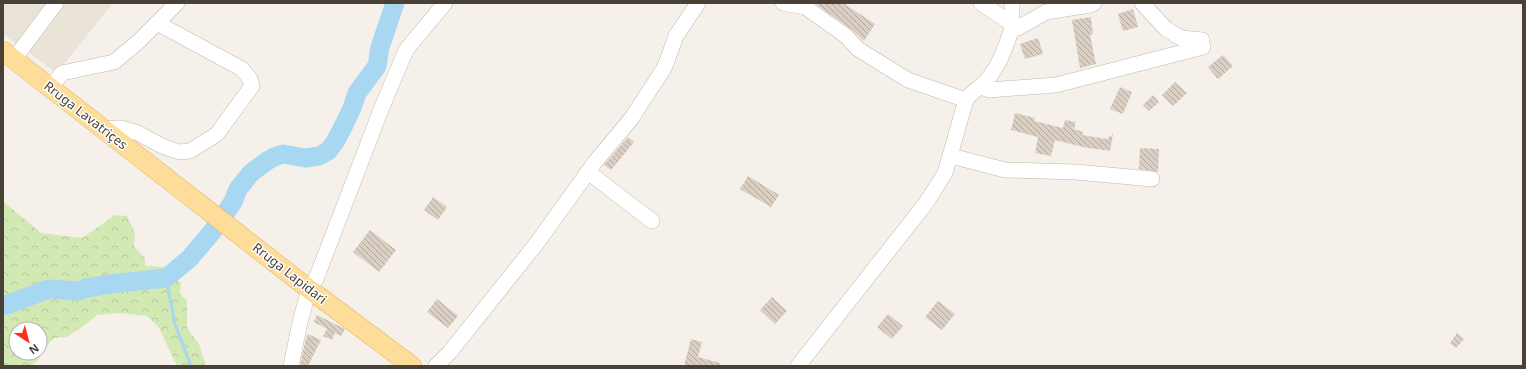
<svg xmlns="http://www.w3.org/2000/svg" width="1526" height="369" viewBox="0 0 1526 369" font-family="'Noto Sans',sans-serif">
  <style>
    .residential { fill: #e9e3d8 }
    .forest { fill: url(#forest-crowns); fill-rule: evenodd }
    .lines { fill: none; stroke-linecap: round; stroke-linejoin: round }
    .stream { stroke: #a7d7f1; stroke-width: 3 }
    .river { stroke: #a7d7f1; stroke-width: 19 }
    .building { fill: url(#building-back-hatch) }
    .minor-casing { stroke: #c1b8ac; stroke-width: 16 }
    .major-casing { stroke: #e5b868; stroke-width: 20 }
    .minor { stroke: #fff; stroke-width: 15 }
    .major { stroke: #fedc99; stroke-width: 19 }
    .labels { text-anchor: middle; dominant-baseline: central; stroke-width: 3; stroke-linejoin: round; paint-order: stroke }
    .street-label { font-size: 13px; fill: #494138; stroke: #fff }
  </style>
  <defs>
    <pattern id="forest-crowns" width="20" height="18" patternUnits="userSpaceOnUse"><rect width="20" height="18" fill="#d3e9b3"/><path d="M2 6a3 3 0 1 1 6 0M12 15a3 3 0 1 1 6 0" fill="none" stroke="#b7c99b"/></pattern>
    <pattern id="building-back-hatch" width="6" height="6" patternUnits="userSpaceOnUse"><rect width="6" height="6" fill="#dacfc2"/><path d="M-1 5l2 2M0 0l6 6M5-1l2 2" fill="none" stroke="#b3aa9f"/></pattern>
  </defs>
  <rect width="100%" height="100%" fill="#f5f1ea"/>
  <path class="residential" d="M3,3H113L57,73L3,34Z"/>
  <path class="forest" d="M3,201L41,233L82,238L115,215L127,216L135,233L134,246L145,258V266L163,267L181,283L180,293L187,301V328L199,344L206,366H177L158,326L147,316L119,313L97,315L78,330L66,337L54,338L43,350L38,360L31,366H3ZM16,329H40V353H16Z"/>
  <g class="lines">
    <path class="stream" d="M166,278L175,324L191,366"/>
    <path class="river" d="M3,306L49,289L79,291L86,288L111,284L166,278L189,259L212,232L233,202L238,189L251,173L267,161L274,157L283,154L305,158L319,156L328,151L335,142L343,127L352,108L357,93L377,66L380,47L395,3"/>
  </g>
  <g class="building">
    <path d="M818,3H843L875,24L864,41L851,29L817,5Z"/>
    <path d="M1133,9L1138,27L1123,31L1118,14Z"/>
    <path d="M1091,17L1093,34L1090,35L1096,64L1080,68L1072,20Z"/>
    <path d="M1038,38L1043,54L1025,59L1020,44Z"/>
    <path d="M1223,55L1233,66L1218,79L1208,67Z"/>
    <path d="M1175,82L1187,93L1173,106L1162,95Z"/>
    <path d="M1120,87L1132,92L1123,114L1110,109Z"/>
    <path d="M1153,95L1159,102L1149,111L1143,105Z"/>
    <path d="M1015,113L1035,118L1034,121L1063,128L1065,120L1076,122L1074,129L1083,132L1082,135L1107,139L1113,134L1110,151L1083,147L1055,140L1051,156L1035,153L1038,137L1011,130Z"/>
    <path d="M628,137L634,142L611,170L604,165Z"/>
    <path d="M1140,148L1159,149L1158,172L1139,169Z"/>
    <path d="M748,176L779,195L771,207L740,189Z"/>
    <path d="M433,197L447,207L438,220L424,210Z"/>
    <path d="M370,230L396,250L379,272L353,252Z"/>
    <path d="M772,297L787,311L775,324L760,310Z"/>
    <path d="M437,299L458,316L448,328L427,312Z"/>
    <path d="M938,301L955,314L942,330L925,317Z"/>
    <path d="M888,314L903,326L892,339L877,327Z"/>
    <path d="M317,315L345,329L341,336L335,333L332,340L323,336L327,329L314,322Z"/>
    <path d="M1457,333L1464,339L1456,348L1450,343Z"/>
    <path d="M308,334L321,340L308,366H300L305,342Z"/>
    <path d="M691,339L702,342L698,357L720,363V366H684Z"/>
  </g>
  <g class="lines">
    <defs>
      <g id="minor">
        <path d="M783,3L805,7L846,36L858,49L908,80L966,100"/>
        <path d="M981,3L1006,20L1012,21"/>
        <path d="M1142,3L1166,29L1181,38L1202,40"/>
        <path d="M1012,28V3"/>
        <path d="M14,59L56,3"/>
        <path d="M981,87L989,90L1056,85L1203,47"/>
        <path d="M50,88L62,73L114,62L138,42L177,3"/>
        <path d="M104,129L121,128L138,133L162,146L179,152L190,151L217,134L252,86L250,79L242,69L157,23"/>
        <path d="M951,156L1005,170L1076,172L1152,179"/>
        <path d="M588,172L652,221"/>
        <path d="M291,366L300,322L309,289L316,279L382,107L406,50L445,3"/>
        <path d="M436,366L450,352L537,243L588,172L595,162L631,119L663,70L667,61L676,36L698,3"/>
        <path d="M798,366L926,203L945,173L966,100C971,92 980,88 986,81C999,67 1006,46 1012,28H1018L1046,12L1090,5L1094,3"/>
      </g>
      <path id="major" d="M3,51L309,289L412,366"/>
    </defs>
    <use href="#minor" class="minor-casing"/>
    <use href="#major" class="major-casing"/>
    <use href="#minor" class="minor"/>
    <use href="#major" class="major"/>
  </g>
  <g class="labels">
    <g class="street-label">
      <text transform="translate(86 115) rotate(38)">Rruga Lavatriçes</text>
      <text transform="translate(290 273) rotate(38)">Rruga Lapidari</text>
    </g>
  </g>
  <rect width="1526" height="369" fill="none" stroke="#494138" stroke-width="8"/>
  <g transform="translate(28 341) rotate(144)"><circle r="19" fill="#ffffff" stroke="#b6b3af"/>
  <path d="M0-3L7 15L0 10L-7 15Z" fill="#fb301b"/>
  <text y="-6" font-size="11" font-weight="bold" text-anchor="middle" fill="#494138">N</text>
  </g>
</svg>
